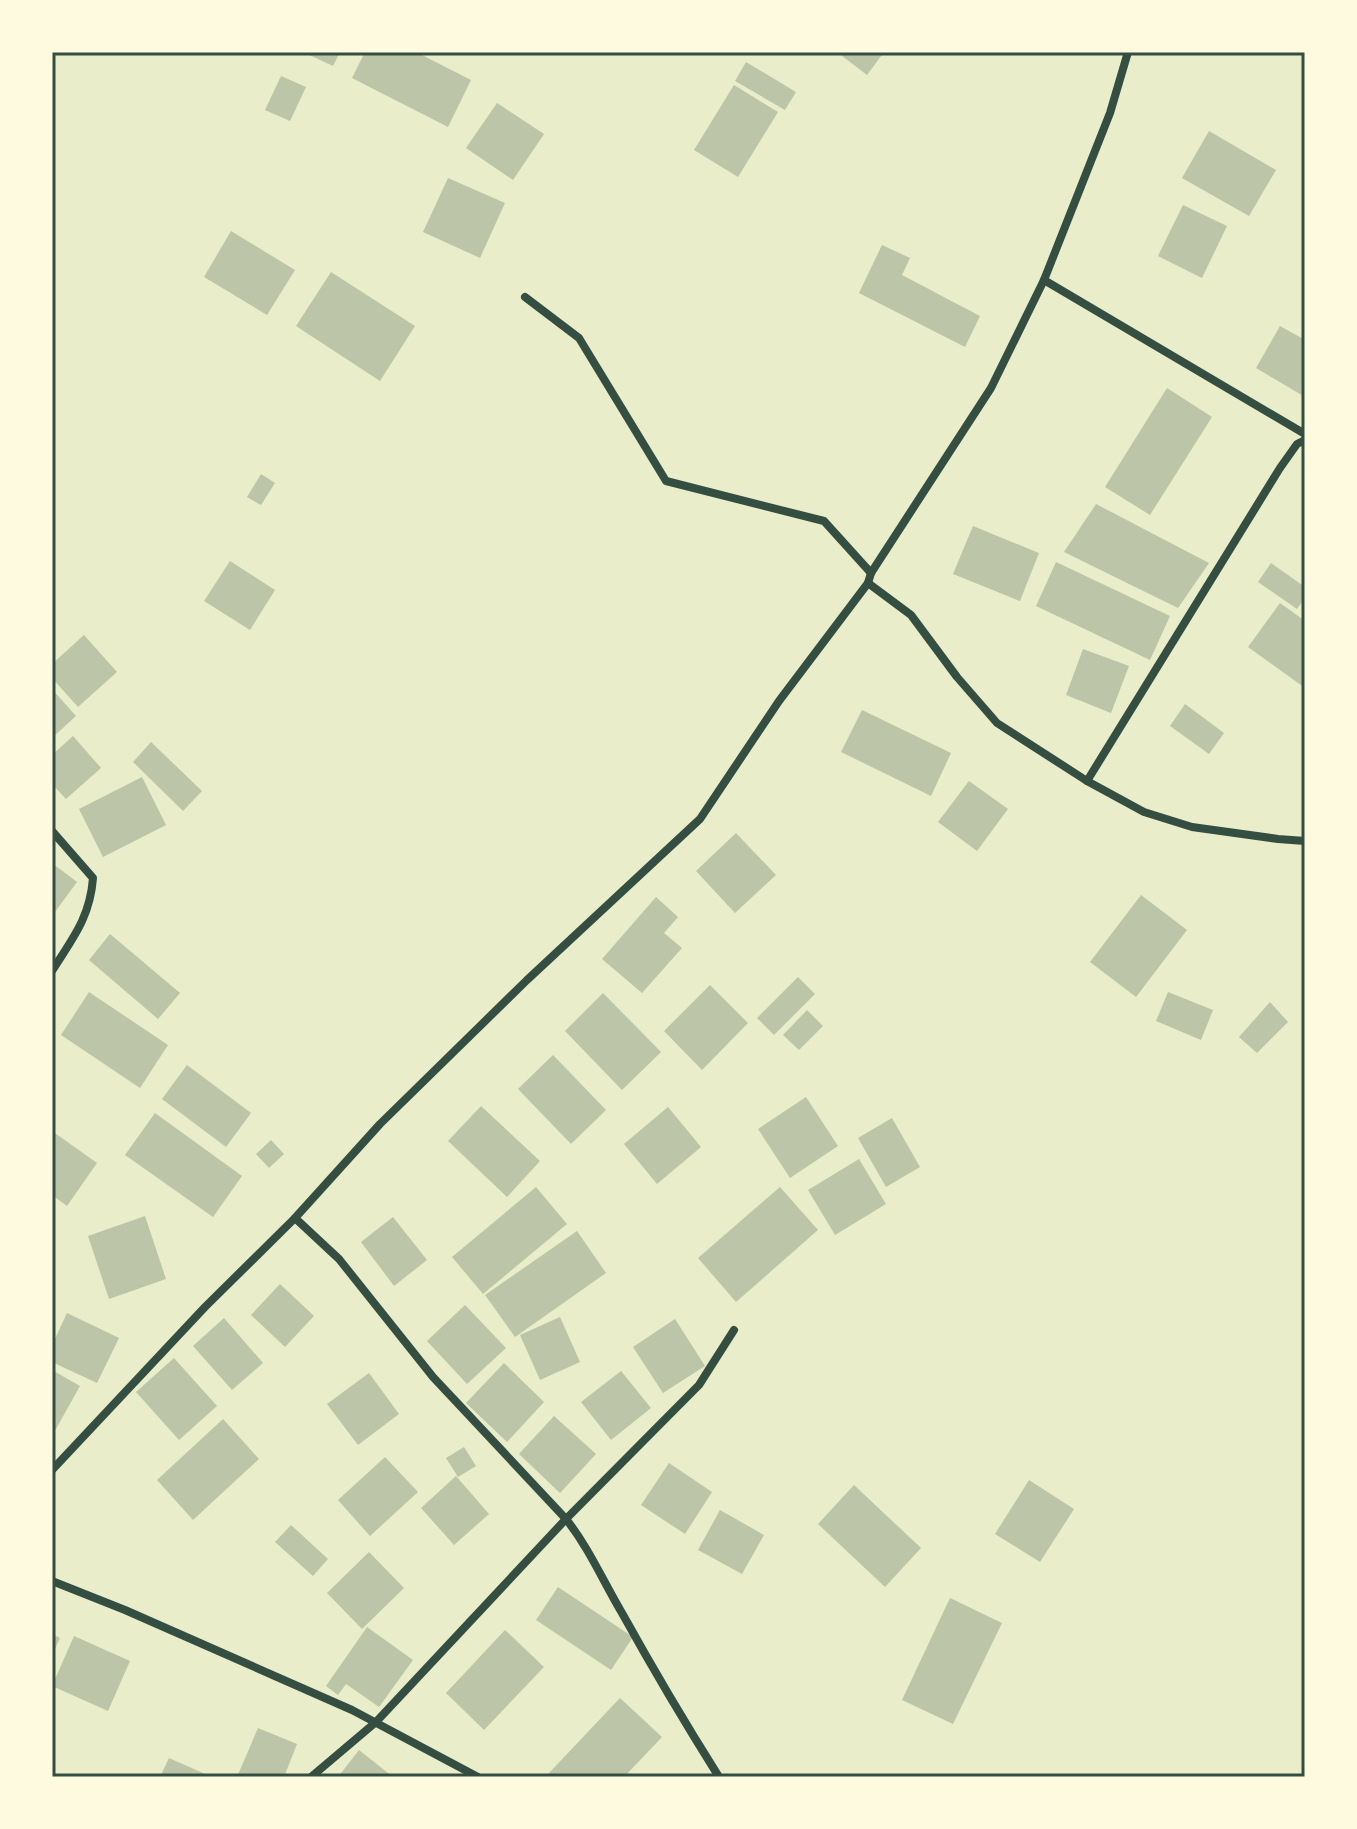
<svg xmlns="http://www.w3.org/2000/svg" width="1357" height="1829" viewBox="0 0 1357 1829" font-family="Raleway,sans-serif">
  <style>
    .building { fill: #bcc5a7 }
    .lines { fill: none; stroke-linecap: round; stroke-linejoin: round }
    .minor { stroke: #344e41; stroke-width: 8 }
    .neatline { fill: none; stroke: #344e41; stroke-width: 3 }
  </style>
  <rect width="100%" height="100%" fill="#e9edc9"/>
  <g class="building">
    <path d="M303,52H340L333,66Z"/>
    <path d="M365,52H416L471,80L448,127L352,78Z"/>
    <path d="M837,52H884L867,75Z"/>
    <path d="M746,62L796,92L785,110L735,81Z"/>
    <path d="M281,76L306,87L290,121L265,110Z"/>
    <path d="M734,85L778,112L738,177L694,150Z"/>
    <path d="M497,103L544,134L513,180L466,148Z"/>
    <path d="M1209,131L1276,170L1249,216L1182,178Z"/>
    <path d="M448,178L505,203L480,258L423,232Z"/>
    <path d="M1183,205L1227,226L1202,278L1158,256Z"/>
    <path d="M231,231L295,270L267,315L204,277Z"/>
    <path d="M882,245L910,258L902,275L980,316L965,347L859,293Z"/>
    <path d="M331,272L415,326L380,381L296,326Z"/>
    <path d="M1280,326L1305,340V397L1256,368Z"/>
    <path d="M1167,388L1212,417L1150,515L1105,487Z"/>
    <path d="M261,474L275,483L261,505L247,497Z"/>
    <path d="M1096,504L1209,563L1178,608L1064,552Z"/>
    <path d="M973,526L1039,553L1020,601L953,574Z"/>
    <path d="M230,561L275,590L250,630L204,601Z"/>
    <path d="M1056,562L1170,616L1150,660L1036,606Z"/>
    <path d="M1271,563L1305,587V598L1297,609L1258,582Z"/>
    <path d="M1280,603L1305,621V688L1248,647Z"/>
    <path d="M84,635L117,672L78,707L52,678V664Z"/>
    <path d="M1083,649L1129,666L1111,713L1066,695Z"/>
    <path d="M52,689L76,716L52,738Z"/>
    <path d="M1185,704L1224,733L1209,754L1170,726Z"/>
    <path d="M862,710L951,753L931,796L841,752Z"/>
    <path d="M73,736L101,768L66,799L52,784V755Z"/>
    <path d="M151,742L202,791L183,811L133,762Z"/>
    <path d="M142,777L166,825L103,857L79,809Z"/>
    <path d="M969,781L1008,809L977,851L938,822Z"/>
    <path d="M736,833L776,875L735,913L696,871Z"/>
    <path d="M52,863L77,882L52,916Z"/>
    <path d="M1141,895L1187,930L1136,997L1090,962Z"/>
    <path d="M656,897L678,917L664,933L682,948L642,993L602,959Z"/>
    <path d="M110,934L180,993L158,1019L89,960Z"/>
    <path d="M798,977L815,994L774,1035L757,1018Z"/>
    <path d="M710,985L748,1023L702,1070L664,1031Z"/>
    <path d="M89,992L168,1045L140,1088L61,1035Z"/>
    <path d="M1168,992L1213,1010L1201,1040L1156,1021Z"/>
    <path d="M603,993L661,1052L622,1090L565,1031Z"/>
    <path d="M1270,1002L1288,1022L1257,1053L1239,1037Z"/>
    <path d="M807,1010L823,1026L799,1050L783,1035Z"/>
    <path d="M553,1055L606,1110L571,1144L518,1089Z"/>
    <path d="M187,1065L251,1113L226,1147L162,1099Z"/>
    <path d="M806,1097L838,1146L790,1178L758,1129Z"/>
    <path d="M481,1106L540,1161L507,1197L448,1141Z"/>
    <path d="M668,1107L701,1147L657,1184L624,1144Z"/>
    <path d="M155,1113L242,1176L213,1217L125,1155Z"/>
    <path d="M892,1118L920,1167L886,1187L858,1138Z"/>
    <path d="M52,1131L97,1163L67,1206L52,1195Z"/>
    <path d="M271,1140L284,1154L269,1168L256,1154Z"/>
    <path d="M859,1159L886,1204L835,1235L808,1190Z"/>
    <path d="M536,1187L567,1224L483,1294L452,1257Z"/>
    <path d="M780,1187L818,1230L736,1302L698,1258Z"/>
    <path d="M145,1216L166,1279L109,1299L88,1236Z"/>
    <path d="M393,1217L427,1260L394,1286L361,1242Z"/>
    <path d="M577,1231L606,1273L515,1337L485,1295Z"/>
    <path d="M280,1284L314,1316L285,1347L251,1315Z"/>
    <path d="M465,1305L506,1348L467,1384L427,1341Z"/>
    <path d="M67,1313L119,1338L97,1383L52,1362V1345Z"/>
    <path d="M560,1317L580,1362L540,1380L520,1335Z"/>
    <path d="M224,1318L263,1363L232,1390L193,1346Z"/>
    <path d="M675,1319L705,1366L663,1393L633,1347Z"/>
    <path d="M174,1358L217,1406L179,1440L136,1392Z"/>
    <path d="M504,1363L544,1402L507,1442L466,1403Z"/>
    <path d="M52,1370L80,1386L52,1436Z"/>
    <path d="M621,1371L651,1408L611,1440L581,1402Z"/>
    <path d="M369,1373L399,1414L358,1445L327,1404Z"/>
    <path d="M554,1416L596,1454L560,1493L519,1454Z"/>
    <path d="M223,1419L259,1459L193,1520L157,1480Z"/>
    <path d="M464,1447L476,1466L458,1477L446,1458Z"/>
    <path d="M385,1457L418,1492L370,1536L338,1500Z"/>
    <path d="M669,1463L712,1492L685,1534L641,1505Z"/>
    <path d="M456,1476L489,1514L454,1545L421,1508Z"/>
    <path d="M1029,1480L1074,1509L1040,1562L995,1534Z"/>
    <path d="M854,1485L921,1548L885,1587L818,1524Z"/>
    <path d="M720,1510L764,1535L742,1574L698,1550Z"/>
    <path d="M291,1525L328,1559L313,1576L275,1542Z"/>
    <path d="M369,1552L404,1588L362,1629L327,1593Z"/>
    <path d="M558,1587L633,1637L611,1670L536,1620Z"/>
    <path d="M950,1598L1002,1623L953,1724L902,1700Z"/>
    <path d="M367,1627L413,1660L379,1707L346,1684L338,1695L326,1686Z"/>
    <path d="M505,1630L544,1667L484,1730L446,1693Z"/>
    <path d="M52,1634L60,1638L52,1655Z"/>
    <path d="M74,1636L130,1661L108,1711L52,1686Z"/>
    <path d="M620,1698L662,1737L624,1777H553L549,1773Z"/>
    <path d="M258,1728L297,1744L284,1777H237Z"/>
    <path d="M359,1750L393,1777H338Z"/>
    <path d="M169,1758L212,1777H160Z"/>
  </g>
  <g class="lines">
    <g class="minor">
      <path d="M1044,280L1305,434"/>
      <path d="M525,297L579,338L666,481L824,521L871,573"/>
      <path d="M868,583L911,615L957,677L997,723L1087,781L1144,812L1192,827L1278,839L1305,841"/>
      <path d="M1087,781L1280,468L1297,444L1305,440"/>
      <path d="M52,831L93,878C90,918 72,939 52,971"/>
      <path d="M295,1218L339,1259L433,1377L566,1519C589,1548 603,1581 622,1613C653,1669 685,1723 719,1777"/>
      <path d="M52,1470L205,1307L295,1218L380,1124L527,980L700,819L779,701L868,583L871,573L991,388L1044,280L1110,113L1128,52"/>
      <path d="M52,1581L125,1610L352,1710L478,1777"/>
      <path d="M311,1777L376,1722L566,1519L699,1385L734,1330"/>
    </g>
  </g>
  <rect width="1357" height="1829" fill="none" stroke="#fefae0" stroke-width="108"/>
  <rect x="54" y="54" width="1249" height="1721" class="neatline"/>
</svg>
